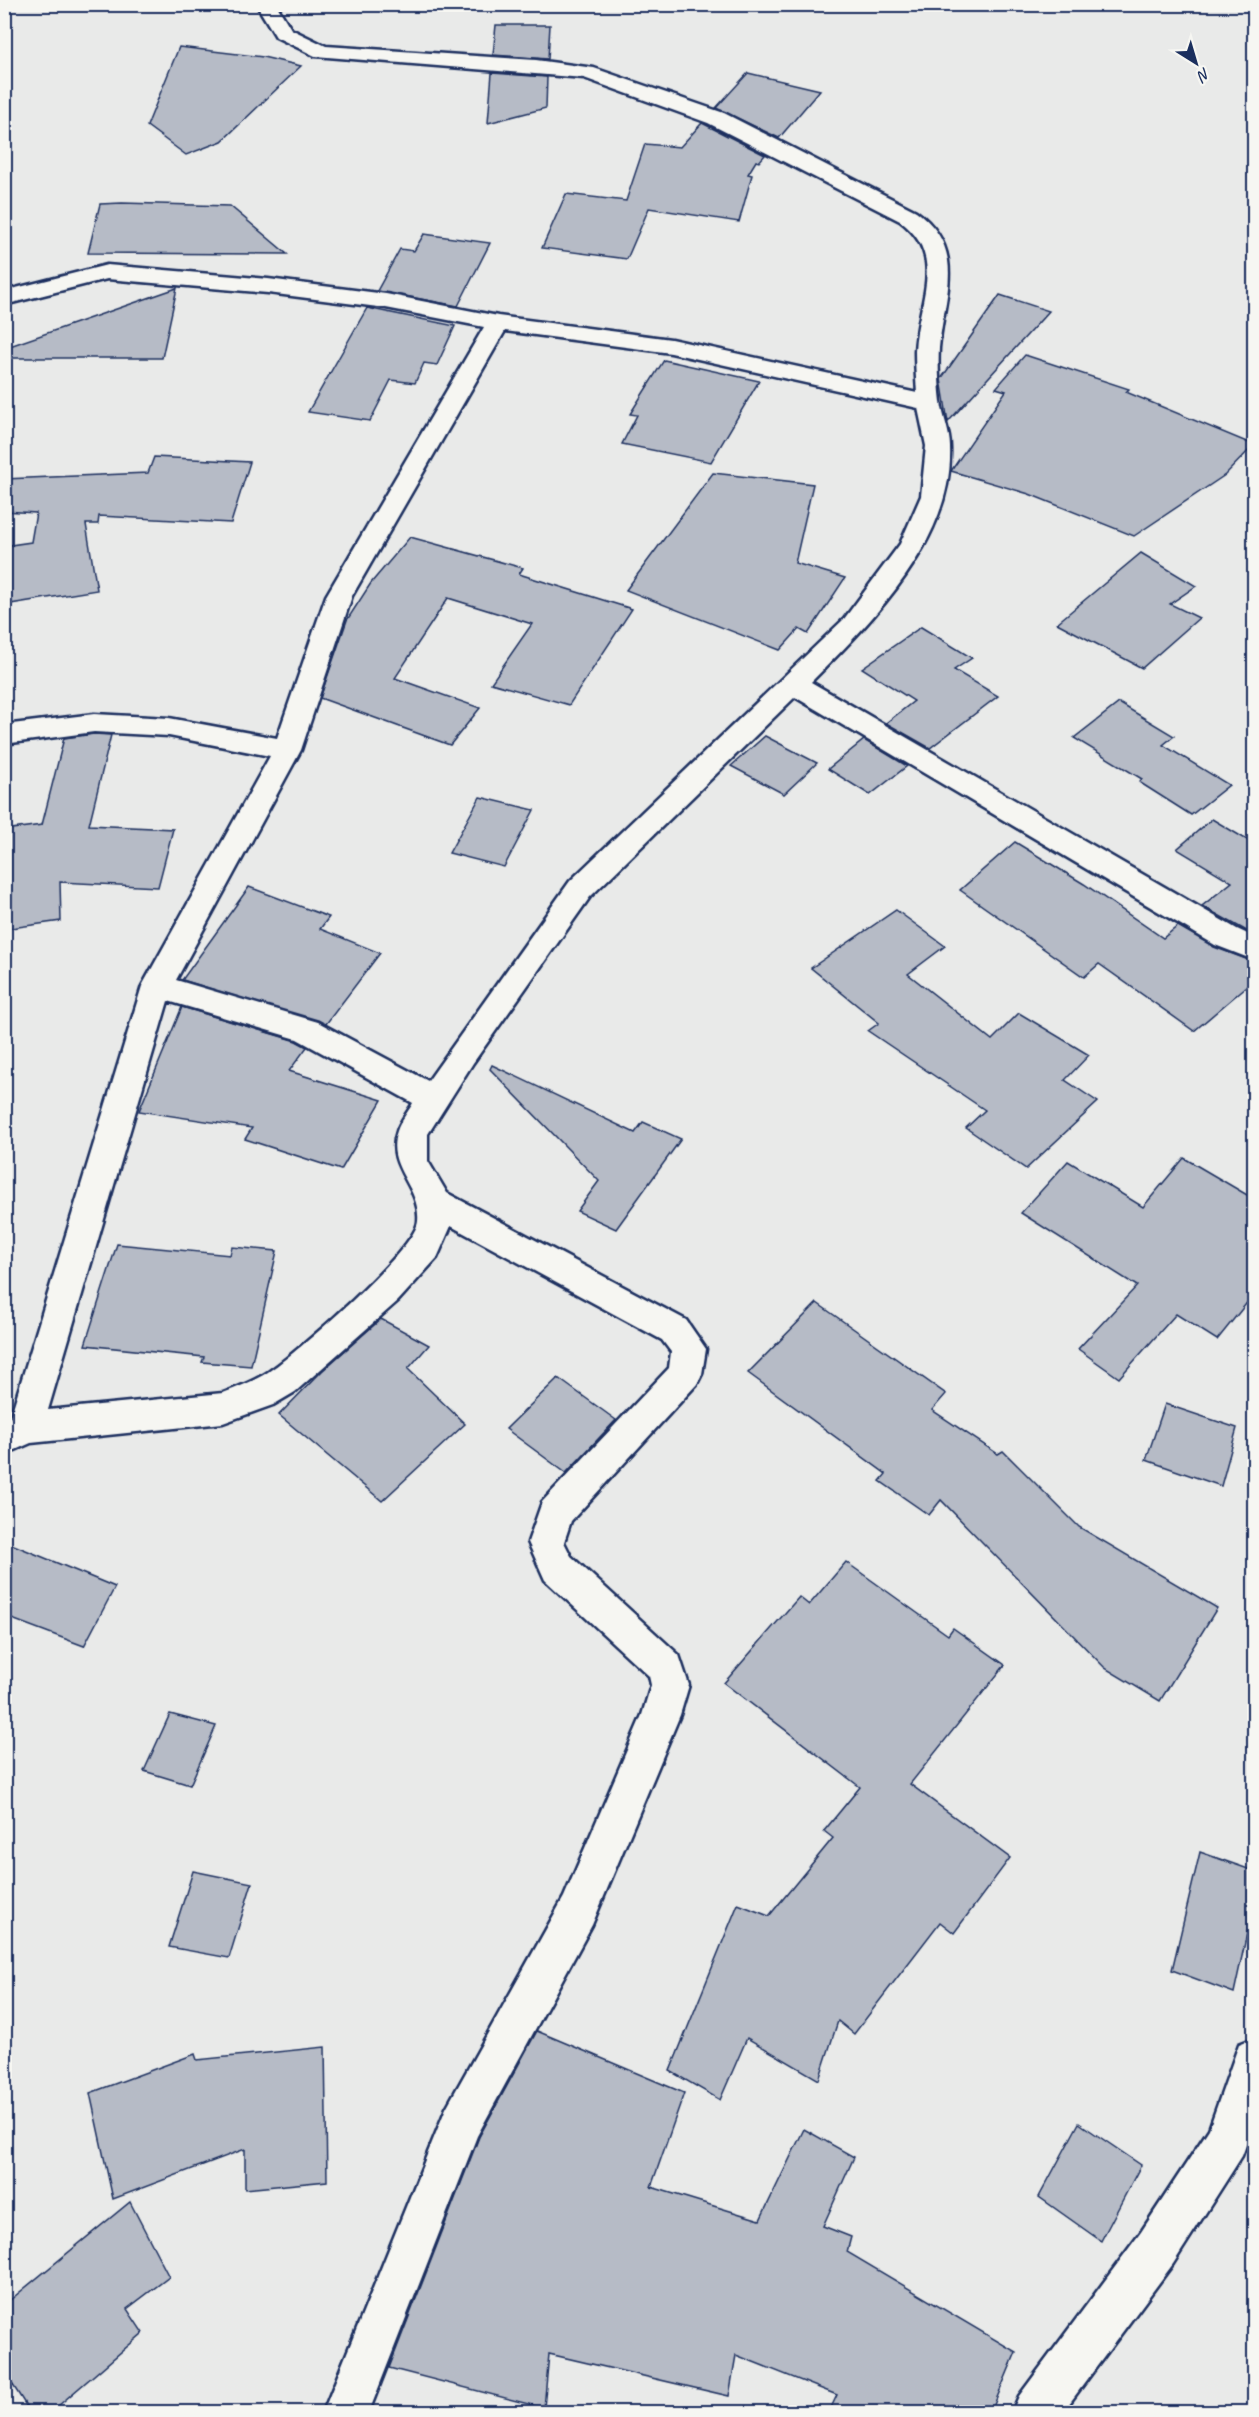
<svg xmlns="http://www.w3.org/2000/svg" width="1259" height="2417" viewBox="0 0 1259 2417" font-family="Caveat,sans-serif">
  <style>
    .building { fill: #b6bbc6; stroke: #1b2f5e; stroke-width: 1.5 }
    .lines { fill: none; stroke-linecap: round; stroke-linejoin: round }
    .street-casing { stroke: #1b2f5e; stroke-width: 5 }
    .street { fill: #f6f6f2; fill-rule: evenodd }
  </style>
  <rect width="100%" height="100%" fill="#e9eae9"/>
  <filter id="ink" filterUnits="userSpaceOnUse"><feTurbulence type="fractalNoise" baseFrequency=".0167" numOctaves="2"/><feDisplacementMap in="SourceGraphic" scale="12" xChannelSelector="R" yChannelSelector="G"/><feConvolveMatrix kernelMatrix="1 2 1 2 8 2 1 2 1" color-interpolation-filters="sRGB"/></filter>
  <g filter="url(#ink)">
    <g class="building">
      <path d="M496,25H550L548,59L493,55Z"/>
      <path d="M179,47L263,57L301,66L222,141L186,155L147,126Z"/>
      <path d="M492,73L547,77L546,108L488,123Z"/>
      <path d="M748,73L820,90L779,138L716,108Z"/>
      <path d="M702,123L765,155L759,162L756,161L748,174L752,175L739,222L649,208L627,259L542,248L566,194L626,201L645,144L680,147Z"/>
      <path d="M122,203L230,206L287,254L88,253L100,204Z"/>
      <path d="M424,234L490,243L458,306L377,291L400,249L414,251Z"/>
      <path d="M177,288L162,358H4V348Z"/>
      <path d="M1000,295L1049,311L948,422L941,379Z"/>
      <path d="M367,308L455,326L437,365L424,363L415,383L391,380L370,421L308,412Z"/>
      <path d="M1025,355L1129,389L1126,392L1254,445L1225,475L1134,536L1029,494L951,471L1006,391L996,388Z"/>
      <path d="M664,360L759,381L711,462L622,444L637,415L630,414Z"/>
      <path d="M154,457L250,462L231,523L99,516L98,524H86L97,590L4,605V546L31,542L36,513L4,511V479L148,473Z"/>
      <path d="M713,473L813,484L795,563L845,578L808,634L799,629L780,650L626,590Z"/>
      <path d="M410,537L523,568L519,574L632,609L569,705L491,683L532,624L448,598L395,678L480,708L450,745L320,698L347,620L371,583Z"/>
      <path d="M1141,553L1196,586L1170,604L1199,618L1142,668L1057,623Z"/>
      <path d="M921,627L972,658L954,670L998,696L930,748L886,723L914,701L862,668Z"/>
      <path d="M1119,703L1174,736L1163,745L1229,785L1191,815L1139,782L1142,779L1074,738Z"/>
      <path d="M94,734L111,735L89,825L173,829L158,887L60,882L61,921L4,929V830L42,825L64,738Z"/>
      <path d="M765,736L817,763L784,794L731,766Z"/>
      <path d="M864,740L907,766L870,795L828,769Z"/>
      <path d="M480,797L534,810L504,867L449,853Z"/>
      <path d="M1212,819L1254,844V935L1202,906L1232,882L1177,849Z"/>
      <path d="M1015,842L1084,884L1163,938L1178,926L1214,947L1254,962V980L1194,1031L1099,964L1084,977L960,890Z"/>
      <path d="M249,887L329,917L320,929L380,953L326,1024L182,980Z"/>
      <path d="M896,910L945,946L908,974L992,1040L1019,1013L1089,1055L1065,1080L1098,1102L1026,1169L966,1128L985,1110L868,1031L879,1023L811,968Z"/>
      <path d="M182,1007L296,1041L307,1047L289,1071L382,1100L341,1170L245,1139L252,1128L139,1111Z"/>
      <path d="M492,1065L635,1133L643,1122L681,1139L616,1229L577,1211L599,1181L490,1069Z"/>
      <path d="M1184,1158L1254,1199V1294L1217,1340L1176,1314L1119,1378L1078,1349L1137,1286L1021,1213L1068,1161L1143,1207Z"/>
      <path d="M117,1244L230,1255L232,1247L277,1251L251,1366L202,1362L204,1357L85,1345Z"/>
      <path d="M817,1303L946,1394L932,1410L998,1454L1003,1451L1079,1527L1217,1608L1160,1701L1105,1668L941,1500L929,1515L880,1481L886,1474L748,1373Z"/>
      <path d="M381,1319L429,1345L408,1369L465,1424L382,1501L279,1415L322,1371Z"/>
      <path d="M558,1378L616,1420L566,1473L506,1429Z"/>
      <path d="M1165,1404L1237,1428L1221,1486L1146,1460Z"/>
      <path d="M4,1541L115,1587L84,1646L4,1616Z"/>
      <path d="M846,1562L948,1635L953,1628L1005,1665L910,1784L1010,1858L954,1933L940,1922L854,2034L838,2021L819,2080L747,2038L720,2100L670,2071L738,1904L769,1916L833,1838L824,1831L860,1787L724,1683L799,1597L809,1605Z"/>
      <path d="M170,1714L216,1726L190,1785L144,1771Z"/>
      <path d="M1200,1852L1254,1871V1901L1234,1993L1172,1970Z"/>
      <path d="M193,1871L252,1883L229,1958L169,1947Z"/>
      <path d="M537,2031L684,2093L651,2187L760,2220L804,2129L854,2157L823,2226L851,2237L847,2252L1016,2352L991,2412H829L837,2395L736,2355L729,2396L549,2354L544,2408L389,2368L479,2137Z"/>
      <path d="M325,2047L327,2181L245,2189V2149L113,2199L90,2093L195,2054L197,2060Z"/>
      <path d="M1079,2123L1141,2165L1101,2241L1039,2197Z"/>
      <path d="M130,2202L169,2277L127,2309L143,2333L51,2412H30L4,2371V2305Z"/>
    </g>
    <g class="lines">
      <defs>
        <g id="street">
          <path d="M256,4H276L291,29L326,46L536,60L594,68L724,113L916,211C968,250 944,294 939,348C938,365 939,385 941,402C943,417 950,432 950,447C954,540 872,621 811,682L1237,929L1254,937V960L1215,945L795,697L590,897L473,1063L428,1134V1161L447,1193L686,1320L706,1349L702,1374L697,1384L571,1521L564,1542L571,1556L679,1655L689,1685L680,1715L592,1925L477,2136L369,2412H323L446,2108L564,1897L642,1715L651,1685L649,1676L545,1580L528,1542L542,1502L669,1368L671,1352L662,1340L451,1226L437,1258L398,1301L295,1392L273,1405L223,1423L31,1443L4,1455V1422L10,1418L142,986L270,756L169,736L94,732L4,744V725L94,714L169,718L277,738L326,596L484,327L386,308L268,293L107,279L4,305V291L107,265L268,279L386,294L498,316L671,339L917,393C916,379 915,365 915,351C917,302 948,257 900,221L708,123L584,78L315,56L276,37ZM505,331L671,353L918,408L926,446L921,496L900,544L844,619L570,881L428,1081L318,1022L176,980L301,750L352,596ZM168,1001L297,1039L413,1103C408,1112 400,1121 397,1131C384,1167 421,1186 418,1221C417,1248 295,1355 268,1372C254,1381 239,1387 223,1393L48,1410Z"/>
          <path d="M1254,2038V2123L1242,2156L1173,2264L1063,2412H1012L1019,2396L1141,2232L1209,2129L1239,2044Z"/>
        </g>
      </defs>
      <use href="#street" class="street-casing"/>
      <use href="#street" class="street"/>
    </g>
  </g>
  <rect width="1259" height="2417" fill="none" stroke="#f6f6f2" stroke-width="24"/>
  <rect x="12" y="12" width="1235" height="2393" fill="none" stroke="#1b2f5e" stroke-width="2" filter="url(#ink)"/>
  <g transform="translate(1196 63) rotate(143)" stroke="#f6f6f2" stroke-width="4.5" paint-order="stroke">
  <path d="M0-4.5L10 22L0 15L-10 22Z" fill="#1b2f5e"/>
  <text y="-9" font-size="16" font-weight="bold" text-anchor="middle" fill="#1b2f5e">N</text>
  </g>
</svg>
